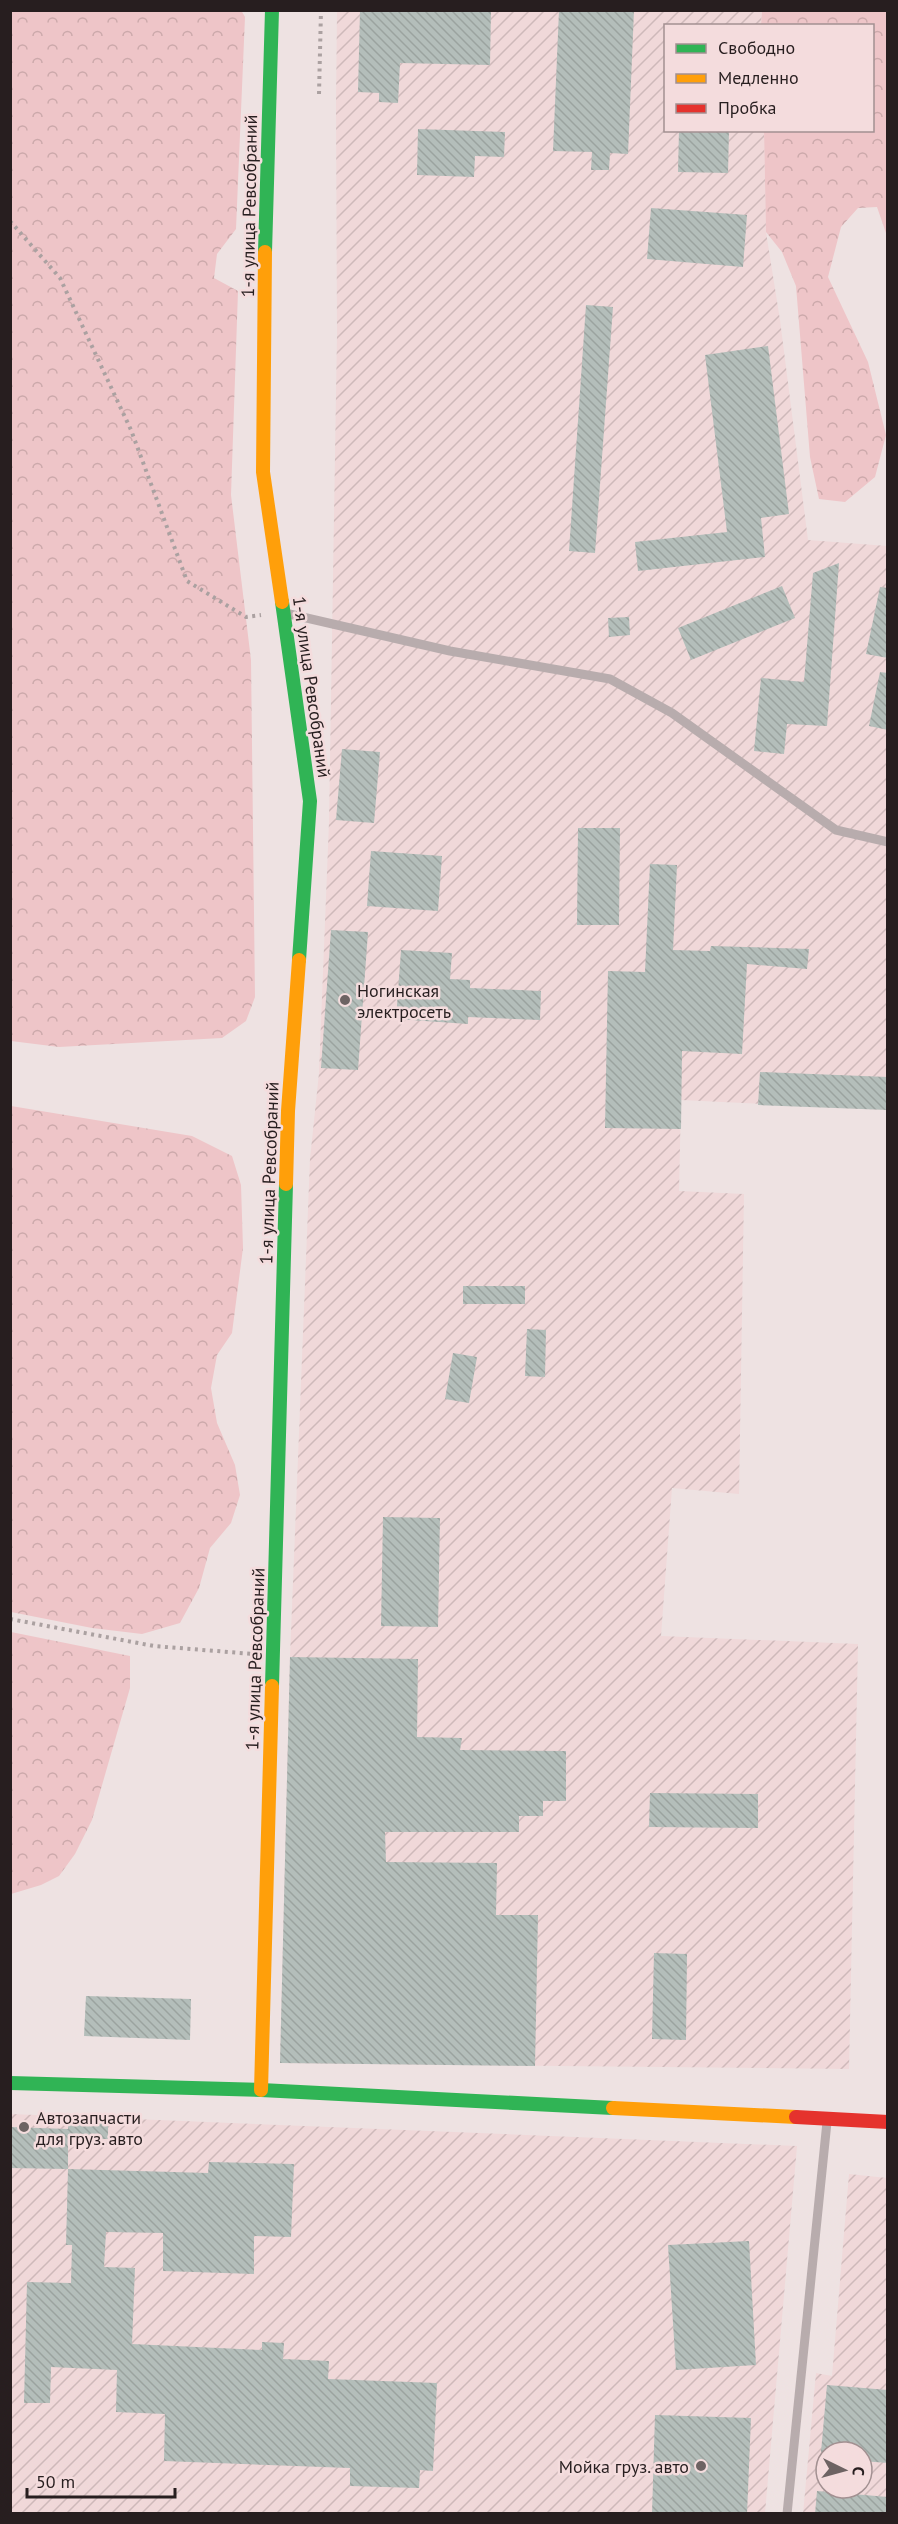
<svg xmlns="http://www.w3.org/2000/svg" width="898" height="2524" viewBox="0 0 898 2524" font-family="'PT Sans',sans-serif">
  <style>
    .industrial { fill: url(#industrial-furrows); fill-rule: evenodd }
    .forest { fill: url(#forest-crowns) }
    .building { fill: url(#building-back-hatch) }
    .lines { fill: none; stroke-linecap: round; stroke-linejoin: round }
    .path { stroke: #aba1a1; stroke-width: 4; stroke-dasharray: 3 4.5; stroke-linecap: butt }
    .lane { stroke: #b8acad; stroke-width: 9 }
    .fast { stroke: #30b455; stroke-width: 14 }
    .slow { stroke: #ff9f0a; stroke-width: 14 }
    .jam { stroke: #e5322d; stroke-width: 14 }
    .poi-dot { fill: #6d6363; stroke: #f4dcdd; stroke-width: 2 }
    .labels { text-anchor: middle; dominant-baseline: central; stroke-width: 5; stroke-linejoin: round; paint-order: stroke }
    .street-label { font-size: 18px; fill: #271e1f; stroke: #f4dcdd }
    .poi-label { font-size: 18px; fill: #271e1f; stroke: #f4dcdd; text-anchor: start }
  </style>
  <defs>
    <pattern id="industrial-furrows" width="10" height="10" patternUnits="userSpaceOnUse" patternTransform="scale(1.5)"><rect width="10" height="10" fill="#f0d8d9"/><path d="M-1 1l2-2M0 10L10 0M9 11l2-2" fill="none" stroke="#ceb9ba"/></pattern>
    <pattern id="forest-crowns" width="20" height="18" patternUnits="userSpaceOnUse" patternTransform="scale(1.5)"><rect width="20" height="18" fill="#eec5c8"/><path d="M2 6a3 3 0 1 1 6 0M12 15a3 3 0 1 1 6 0" fill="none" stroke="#cca9ab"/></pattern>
    <pattern id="building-back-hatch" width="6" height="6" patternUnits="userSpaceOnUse" patternTransform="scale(1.5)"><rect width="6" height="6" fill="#b4beba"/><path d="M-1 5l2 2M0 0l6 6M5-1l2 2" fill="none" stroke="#9ba39f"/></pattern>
  </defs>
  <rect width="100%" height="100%" fill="#eee2e2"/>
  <g class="industrial">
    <path d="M337,11H762L761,25L666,26V130L764,131L766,232L780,320L808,540L887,546V1110L681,1100L679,1191L744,1194L739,1494L672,1488L661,1636L858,1644L849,2069L280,2063L290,1657L310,1159L319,1073L329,822L337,334L336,105Z"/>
    <path d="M11,2114L797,2146L765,2513L11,2514Z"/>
    <path d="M849,2174L887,2178V2513L803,2514L816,2373L832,2376ZM826,2452H862V2488H826Z"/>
  </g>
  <g class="forest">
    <path d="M11,10H241L245,17L236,229L217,254L214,278L238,291L231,495L251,660L255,997L246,1021L222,1038L59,1047L11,1041Z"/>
    <path d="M762,11H887V236L877,207L858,208L841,227L828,277L868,362L886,435L875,477L845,502L819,499L810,457L796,286L782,252L766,232L764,131L872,130V26L761,25Z"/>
    <path d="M11,1106L192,1136L232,1156L241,1185L243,1248L232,1333L217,1355L211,1388L217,1423L235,1465L240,1495L231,1523L210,1548L199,1588L180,1623L142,1634L92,1628L11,1612Z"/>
    <path d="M11,1632L130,1656V1688L92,1820L75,1854L59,1876L41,1885L11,1894Z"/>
  </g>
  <g class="building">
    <path d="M360,10H491L490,65L400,63L398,103L379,102V93L358,92Z"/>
    <path d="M559,10H634L628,154L610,153L609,170H591L592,152L553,151Z"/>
    <path d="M418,129L505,132L504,157L475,156L474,177L417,175Z"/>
    <path d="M679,130H729L728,173L678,172Z"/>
    <path d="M651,208L747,215L743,267L647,259Z"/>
    <path d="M586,305L613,307L595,553L569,551Z"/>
    <path d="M768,346L789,514L761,518L765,557L638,571L635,542L727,532L705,355Z"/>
    <path d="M839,563L827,726L787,724L784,754L754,751L761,678L804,682L813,573Z"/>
    <path d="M782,586L795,618L691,660L678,628Z"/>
    <path d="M880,587L888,588V658L866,654Z"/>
    <path d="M629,617L630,635L609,637L608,618Z"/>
    <path d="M880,672L888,673V730L869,726Z"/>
    <path d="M342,749L380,752L374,823L336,820Z"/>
    <path d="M578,828H620L619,925H577Z"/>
    <path d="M371,851L442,856L438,911L367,906Z"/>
    <path d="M650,864L677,865L673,950L710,951L711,946L809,949L807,969L747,964L742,1054L682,1051L681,1129L605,1128L608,971L645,972Z"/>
    <path d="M331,930L368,932L358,1070L321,1068Z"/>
    <path d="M401,950L452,953L450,979L470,980V988L541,991L540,1020L468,1017V1024L396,1019Z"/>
    <path d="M760,1072L888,1077V1110L758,1105Z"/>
    <rect x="463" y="1286" width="62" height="18"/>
    <path d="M527,1329L546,1330L545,1377L525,1376Z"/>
    <path d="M453,1353L477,1357L469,1403L445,1399Z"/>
    <path d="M383,1517L440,1518L438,1627L381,1626Z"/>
    <path d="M290,1657L418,1659L417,1737L462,1738L460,1750L566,1751V1801H543V1816H519V1832H385L386,1862L497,1863L496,1915H538L535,2066L280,2063Z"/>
    <path d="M650,1793L758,1794V1828L649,1827Z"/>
    <path d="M654,1953L687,1954L686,2040L652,2039Z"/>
    <path d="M86,1996L191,1999L190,2040L84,2036Z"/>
    <path d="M68,2120H108V2139H68V2169L10,2168V2127L68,2129Z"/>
    <path d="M209,2162L294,2164L291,2237L254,2236V2274L163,2271V2233L106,2232L104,2267L135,2268L132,2344L262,2350V2342L284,2343L283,2359L329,2361L328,2379L437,2383L433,2471L420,2470L419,2488L350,2486V2468L164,2461L165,2414L116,2412L117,2370L51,2367L50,2403H24L27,2282L71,2283L72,2245H66L68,2169L208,2173Z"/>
    <path d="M749,2241L756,2365L676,2370L668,2245Z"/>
    <path d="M827,2385L888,2390V2463L862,2461V2452H821Z"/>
    <path d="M655,2415L751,2418L747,2514H652Z"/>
    <path d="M817,2491L888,2497V2514H815Z"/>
  </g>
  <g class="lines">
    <g class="path">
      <path d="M319,94L321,10"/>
      <path d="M10,221L60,278L131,430L187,581L246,617L261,615"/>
      <path d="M10,1619L154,1646L253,1654"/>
    </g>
    <g class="lane">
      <path d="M285,613L450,651L610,679L672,713L836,830L888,842"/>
      <path d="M787,2514L827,2122"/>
    </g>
    <g class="fast">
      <path d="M265,252L272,10"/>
      <path d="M282,602L310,801L299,960"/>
      <path d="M272,1686L286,1184"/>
      <path d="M10,2083L261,2090L613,2108"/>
    </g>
    <g class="slow">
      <path d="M265,252L263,472L282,602"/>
      <path d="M286,1184L288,1111L299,960"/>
      <path d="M261,2090L272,1686"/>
      <path d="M613,2108L796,2117"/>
    </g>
    <path class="jam" d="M796,2117L888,2122"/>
  </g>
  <g class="poi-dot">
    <circle cx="345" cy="1000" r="6"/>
    <circle cx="24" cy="2127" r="6"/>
    <circle cx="701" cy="2466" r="6"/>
  </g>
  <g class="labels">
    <g class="street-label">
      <text transform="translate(249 206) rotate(-89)">1-я улица Ревсобраний</text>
      <text transform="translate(312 687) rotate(82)">1-я улица Ревсобраний</text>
      <text transform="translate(269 1173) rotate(-88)">1-я улица Ревсобраний</text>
      <text transform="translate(255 1659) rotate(-88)">1-я улица Ревсобраний</text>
    </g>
    <g class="poi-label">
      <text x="357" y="990">Ногинская<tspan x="357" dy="21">электросеть</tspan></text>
      <text x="36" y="2117">Автозапчасти<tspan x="36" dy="21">для груз. авто</tspan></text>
      <text x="689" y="2466" text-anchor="end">Мойка груз. авто</text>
    </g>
  </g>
  <rect width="898" height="2524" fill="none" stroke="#271e1f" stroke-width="24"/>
  <rect x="664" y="24" width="210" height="108" fill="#f4dcdd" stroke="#a29091" stroke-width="1.5"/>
  <rect x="676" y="44" width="30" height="9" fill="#30b455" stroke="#a29091" stroke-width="1.5"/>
  <text x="718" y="54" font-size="18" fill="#271e1f">Свободно</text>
  <rect x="676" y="74" width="30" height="9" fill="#ff9f0a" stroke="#a29091" stroke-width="1.5"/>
  <text x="718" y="84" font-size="18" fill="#271e1f">Медленно</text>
  <rect x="676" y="104" width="30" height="9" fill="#e5322d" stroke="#a29091" stroke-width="1.5"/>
  <text x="718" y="114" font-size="18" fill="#271e1f">Пробка</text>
  <g transform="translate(844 2470) rotate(95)"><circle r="28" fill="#f4dcdd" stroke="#a29091" stroke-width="1.5"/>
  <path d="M0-4.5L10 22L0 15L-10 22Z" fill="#6d6363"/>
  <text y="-9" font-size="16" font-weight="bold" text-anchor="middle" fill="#271e1f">С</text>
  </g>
  <path d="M27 2488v9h148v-9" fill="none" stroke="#271e1f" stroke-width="3"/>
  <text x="36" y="2488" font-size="18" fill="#271e1f" stroke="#f4dcdd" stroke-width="4.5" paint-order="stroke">50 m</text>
</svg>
